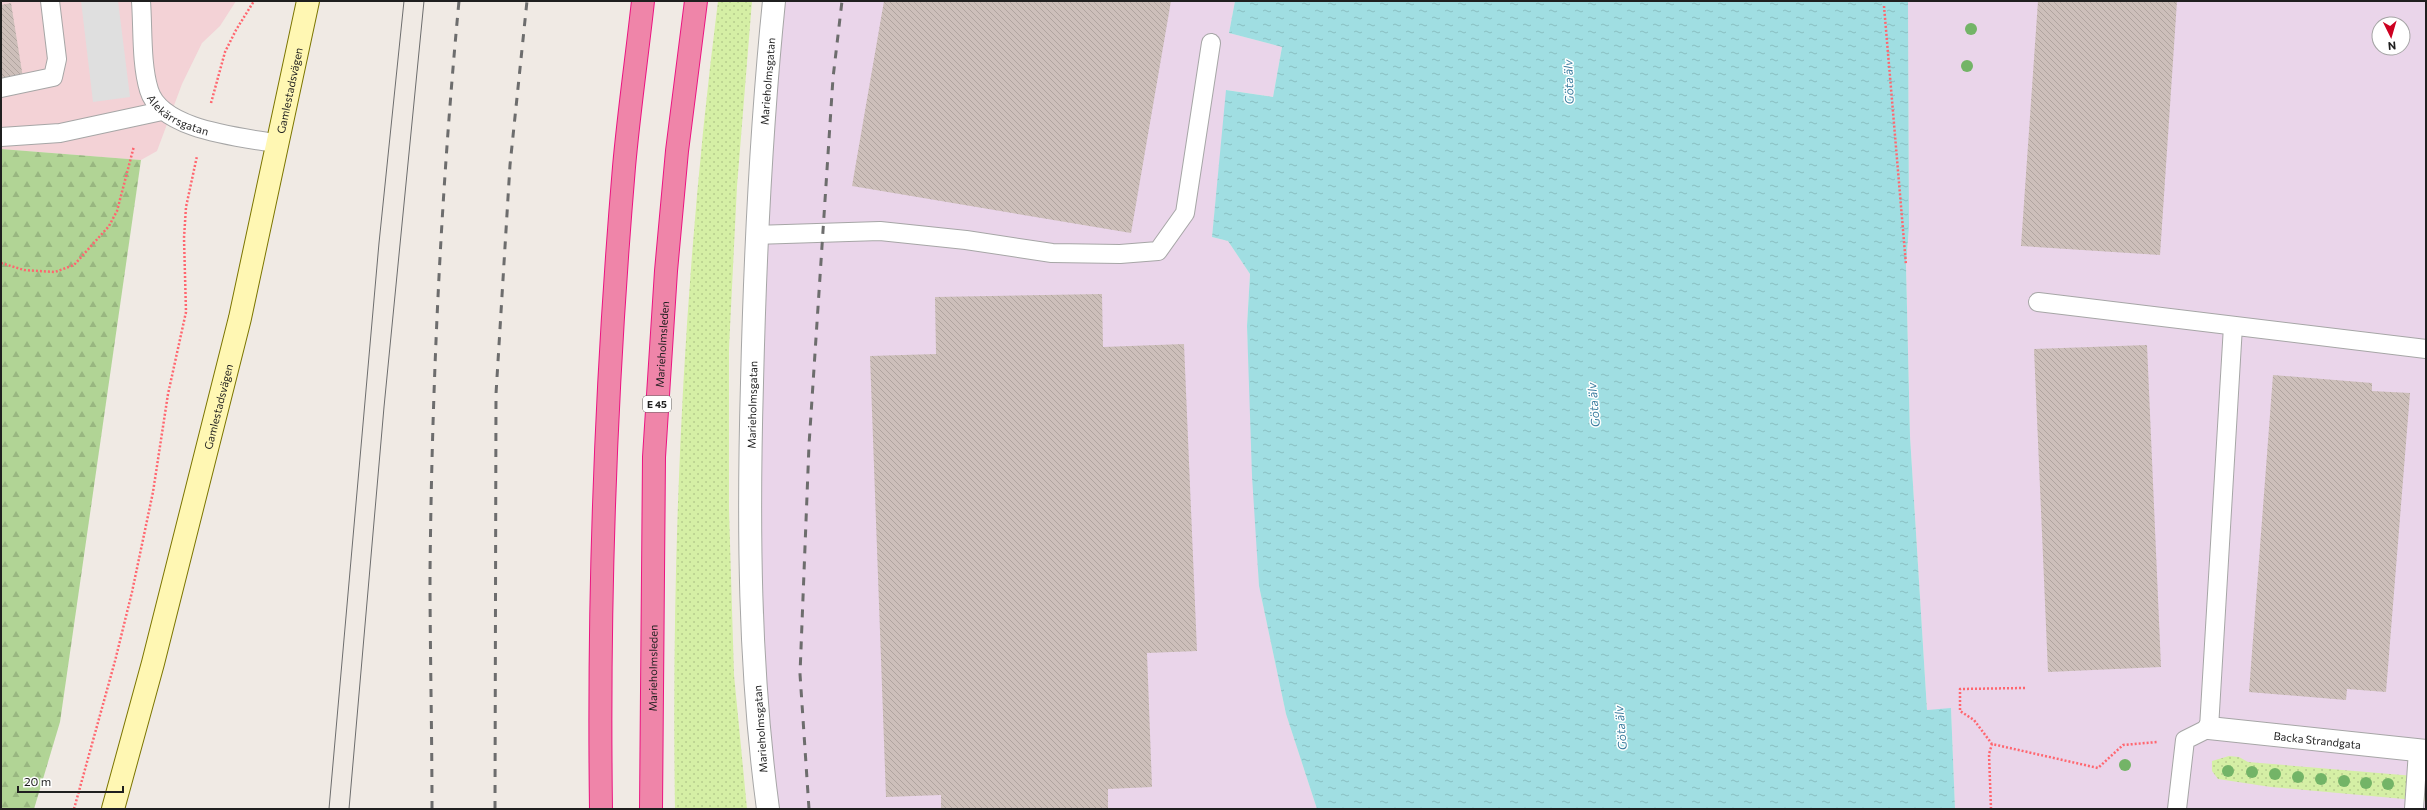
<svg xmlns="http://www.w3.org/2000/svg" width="2427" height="810" viewBox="0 0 2427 810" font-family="Commissioner,sans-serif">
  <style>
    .commercial { fill: #f3d2d6 }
    .industrial { fill: #ead5ea; fill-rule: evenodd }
    .grass { fill: url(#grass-dots) }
    .forest { fill: url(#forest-firs) }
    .parking { fill: #dfdfdf }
    .water { fill: url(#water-ripples) }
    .building { fill: url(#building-back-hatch) }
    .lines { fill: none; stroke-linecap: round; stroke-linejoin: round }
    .lane-casing { stroke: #a6a6a6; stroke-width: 20 }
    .street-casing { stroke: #a6a6a6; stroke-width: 24 }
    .secondary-casing { stroke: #7b7500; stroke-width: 24 }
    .highway-casing { stroke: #eb1480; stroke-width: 24 }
    .path { stroke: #ff666f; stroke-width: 2.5; stroke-dasharray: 2 2; stroke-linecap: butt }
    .lane { stroke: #fff; stroke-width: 18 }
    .street { stroke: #fff; stroke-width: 22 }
    .secondary { stroke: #fff7b3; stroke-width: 22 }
    .highway { stroke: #ef85a9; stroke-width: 22 }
    .tram { stroke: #6d6d6d; stroke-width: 1 }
    .rail { stroke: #6d6d6d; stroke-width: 3; stroke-dasharray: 8 8; stroke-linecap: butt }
    .tree { fill: #73b467 }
    .labels { text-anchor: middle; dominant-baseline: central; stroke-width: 3; stroke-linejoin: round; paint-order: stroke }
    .shield { fill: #fff; stroke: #626262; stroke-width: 1 }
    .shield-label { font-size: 10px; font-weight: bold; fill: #1f1f1f }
    .street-label { font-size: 11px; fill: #1f1f1f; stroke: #fff }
    .water-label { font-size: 12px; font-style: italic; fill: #3b7d9f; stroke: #fff }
  </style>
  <defs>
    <pattern id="grass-dots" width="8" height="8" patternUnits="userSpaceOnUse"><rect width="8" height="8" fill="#d5efa5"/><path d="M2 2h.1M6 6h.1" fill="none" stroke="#b6cc8e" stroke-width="1.8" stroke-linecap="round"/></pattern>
    <pattern id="forest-firs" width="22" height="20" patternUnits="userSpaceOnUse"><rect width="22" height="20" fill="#b1d495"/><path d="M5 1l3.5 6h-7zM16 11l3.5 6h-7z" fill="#98b680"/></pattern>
    <pattern id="water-ripples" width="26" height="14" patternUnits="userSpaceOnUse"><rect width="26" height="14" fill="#a0dee2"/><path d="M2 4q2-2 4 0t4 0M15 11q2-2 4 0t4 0" fill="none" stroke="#89bec1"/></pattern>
    <pattern id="building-back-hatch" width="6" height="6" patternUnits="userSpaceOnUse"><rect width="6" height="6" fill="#cdbfba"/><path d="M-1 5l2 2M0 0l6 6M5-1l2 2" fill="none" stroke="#b0a49f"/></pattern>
  </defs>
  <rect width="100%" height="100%" fill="#f0eae4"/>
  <path class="commercial" d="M1,1H236L220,26L202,43L182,84L157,151L141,160L1,149Z"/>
  <g class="industrial">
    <path d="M785,1H1235L1229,33L1282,47L1273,97L1227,90L1212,237L1228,241L1250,274L1247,326L1259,586L1286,714L1317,809H778L772,760L762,614L759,509L765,289L778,67Z"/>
    <path d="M1908,1H2426V809H1955L1951,709L1927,710L1910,436L1906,265L1909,227ZM2379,24H2403V48H2379Z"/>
  </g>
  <g class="grass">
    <path d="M718,1H752L737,186L729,348V510L734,675L747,809H675C671,539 684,269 718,1Z"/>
    <path d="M2229,756L2239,757L2248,762L2426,777V801L2271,787L2218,779L2212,771V761Z"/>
  </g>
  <path class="forest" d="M1,149L141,160L60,722L34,809H1Z"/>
  <path class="parking" d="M81,1H118L130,97L93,102Z"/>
  <path class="water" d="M1235,1H1908L1909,227L1906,265L1910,436L1927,710L1951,708L1955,809H1317L1286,714L1259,586L1252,476L1247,326L1250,274L1228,241L1212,237L1226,90L1273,97L1282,47L1229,33Z"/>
  <g class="building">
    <path d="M884,1H1171L1131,233L852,186Z"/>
    <path d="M2038,1H2177L2160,255L2021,246Z"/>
    <path d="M11,3L23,78L1,82V5Z"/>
    <path d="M1102,294L1103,347L1184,344L1197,651L1147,653L1152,787L1108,789V809H941V795L886,797L870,356L936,354L935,297Z"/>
    <path d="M2147,345L2161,667L2048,672L2034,349Z"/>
    <path d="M2273,375L2372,383V391L2410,393L2386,692L2347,689L2346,700L2249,692Z"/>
  </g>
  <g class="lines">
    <defs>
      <g id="lane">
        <path id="s1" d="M141,1C143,28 141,64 149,90C161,131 243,137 279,144"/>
        <path d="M1,88L53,77L57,59L50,1"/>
        <path d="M1,137L60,133L162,111"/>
        <path d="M757,235L880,231L966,240L1052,253L1120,254L1158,251L1185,213L1211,43"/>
        <path d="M2038,302L2426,349"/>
        <path d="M2177,809L2185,740L2209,728L2233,326"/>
        <path d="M2414,809L2418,751"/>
      </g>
      <g id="street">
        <path id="s2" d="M2209,728L2426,751"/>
        <path id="s3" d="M768,809C749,668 748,525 752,383C755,255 761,128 774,1"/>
      </g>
      <g id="secondary">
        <path id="s4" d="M113,809L153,663L240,318L308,1"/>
      </g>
      <g id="highway">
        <path d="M601,809C598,595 606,380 624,167C629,111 637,56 643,1"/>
        <path id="s5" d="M651,809L654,457L666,271L677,151L696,1"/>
      </g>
    </defs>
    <use href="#lane" class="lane-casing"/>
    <use href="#street" class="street-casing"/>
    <use href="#secondary" class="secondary-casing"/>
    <use href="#highway" class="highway-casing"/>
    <g class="path">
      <path d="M1884,6L1906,265"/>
      <path d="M211,103L225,52L236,30L254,1"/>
      <path d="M1,263L24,270L55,272L74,265L109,226L117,211L134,146"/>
      <path d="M2025,688L1960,689V711L1974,720L1992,744L2098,768L2123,745L2157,742"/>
      <path d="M74,809L115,661L132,592L153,492L168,394L186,312L184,238L186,207L197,156"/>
      <path d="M1991,809L1989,754L1992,744"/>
    </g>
    <use href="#lane" class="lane"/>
    <use href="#street" class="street"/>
    <use href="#secondary" class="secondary"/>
    <use href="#highway" class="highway"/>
    <g class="tram">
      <path d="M329,809L379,243L404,1"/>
      <path d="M349,809L384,407L424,1"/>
    </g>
    <g class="rail">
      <path d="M432,809C432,730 430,652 430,573C432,382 441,191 459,1"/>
      <path d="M495,809L496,394L510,165L527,1"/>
      <path d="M809,809L800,674L809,445L833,78L842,1"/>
    </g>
  </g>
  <g class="tree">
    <circle cx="1971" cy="29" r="6"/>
    <circle cx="1967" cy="66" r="6"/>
    <circle cx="2125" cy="765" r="6"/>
    <circle cx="2228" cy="771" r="6"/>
    <circle cx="2252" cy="772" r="6"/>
    <circle cx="2275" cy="774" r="6"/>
    <circle cx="2298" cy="777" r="6"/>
    <circle cx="2321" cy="779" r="6"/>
    <circle cx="2344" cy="781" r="6"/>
    <circle cx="2366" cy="783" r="6"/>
    <circle cx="2388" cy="784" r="6"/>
  </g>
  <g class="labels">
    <rect class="shield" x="643" y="396" width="28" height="16" rx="3"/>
    <g class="shield-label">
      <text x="657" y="404">E 45</text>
    </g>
    <g class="street-label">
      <text stroke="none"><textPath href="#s3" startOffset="729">Marieholmsgatan</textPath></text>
      <text stroke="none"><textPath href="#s4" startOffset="740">Gamlestadsvägen</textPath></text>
      <text stroke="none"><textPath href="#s1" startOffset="130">Alekärrsgatan</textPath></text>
      <text stroke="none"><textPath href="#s5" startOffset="465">Marieholmsleden</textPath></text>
      <text stroke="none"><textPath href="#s3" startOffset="405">Marieholmsgatan</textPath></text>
      <text stroke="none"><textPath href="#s4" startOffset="416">Gamlestadsvägen</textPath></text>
      <text stroke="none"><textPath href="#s5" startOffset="141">Marieholmsleden</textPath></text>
      <text transform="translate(760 729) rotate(-94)">Marieholmsgatan</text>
      <text stroke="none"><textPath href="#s2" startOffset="109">Backa Strandgata</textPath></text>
    </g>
    <g class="water-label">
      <text transform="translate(1568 82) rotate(-92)">Göta älv</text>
      <text transform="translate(1593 405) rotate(-95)">Göta älv</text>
      <text transform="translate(1620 728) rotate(-95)">Göta älv</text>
    </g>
  </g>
  <rect width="2427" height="810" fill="none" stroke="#1f1f1f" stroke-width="4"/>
  <g transform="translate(2391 36) rotate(175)"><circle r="19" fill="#ffffff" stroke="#a5a5a5"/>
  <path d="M0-3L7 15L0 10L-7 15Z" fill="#cd0021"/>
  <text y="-6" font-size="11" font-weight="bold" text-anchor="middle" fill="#1f1f1f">N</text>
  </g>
  <path d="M18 786v6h105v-6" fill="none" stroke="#1f1f1f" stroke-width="2"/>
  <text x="24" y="786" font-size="12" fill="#1f1f1f" stroke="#ffffff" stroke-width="3" paint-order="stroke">20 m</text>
</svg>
